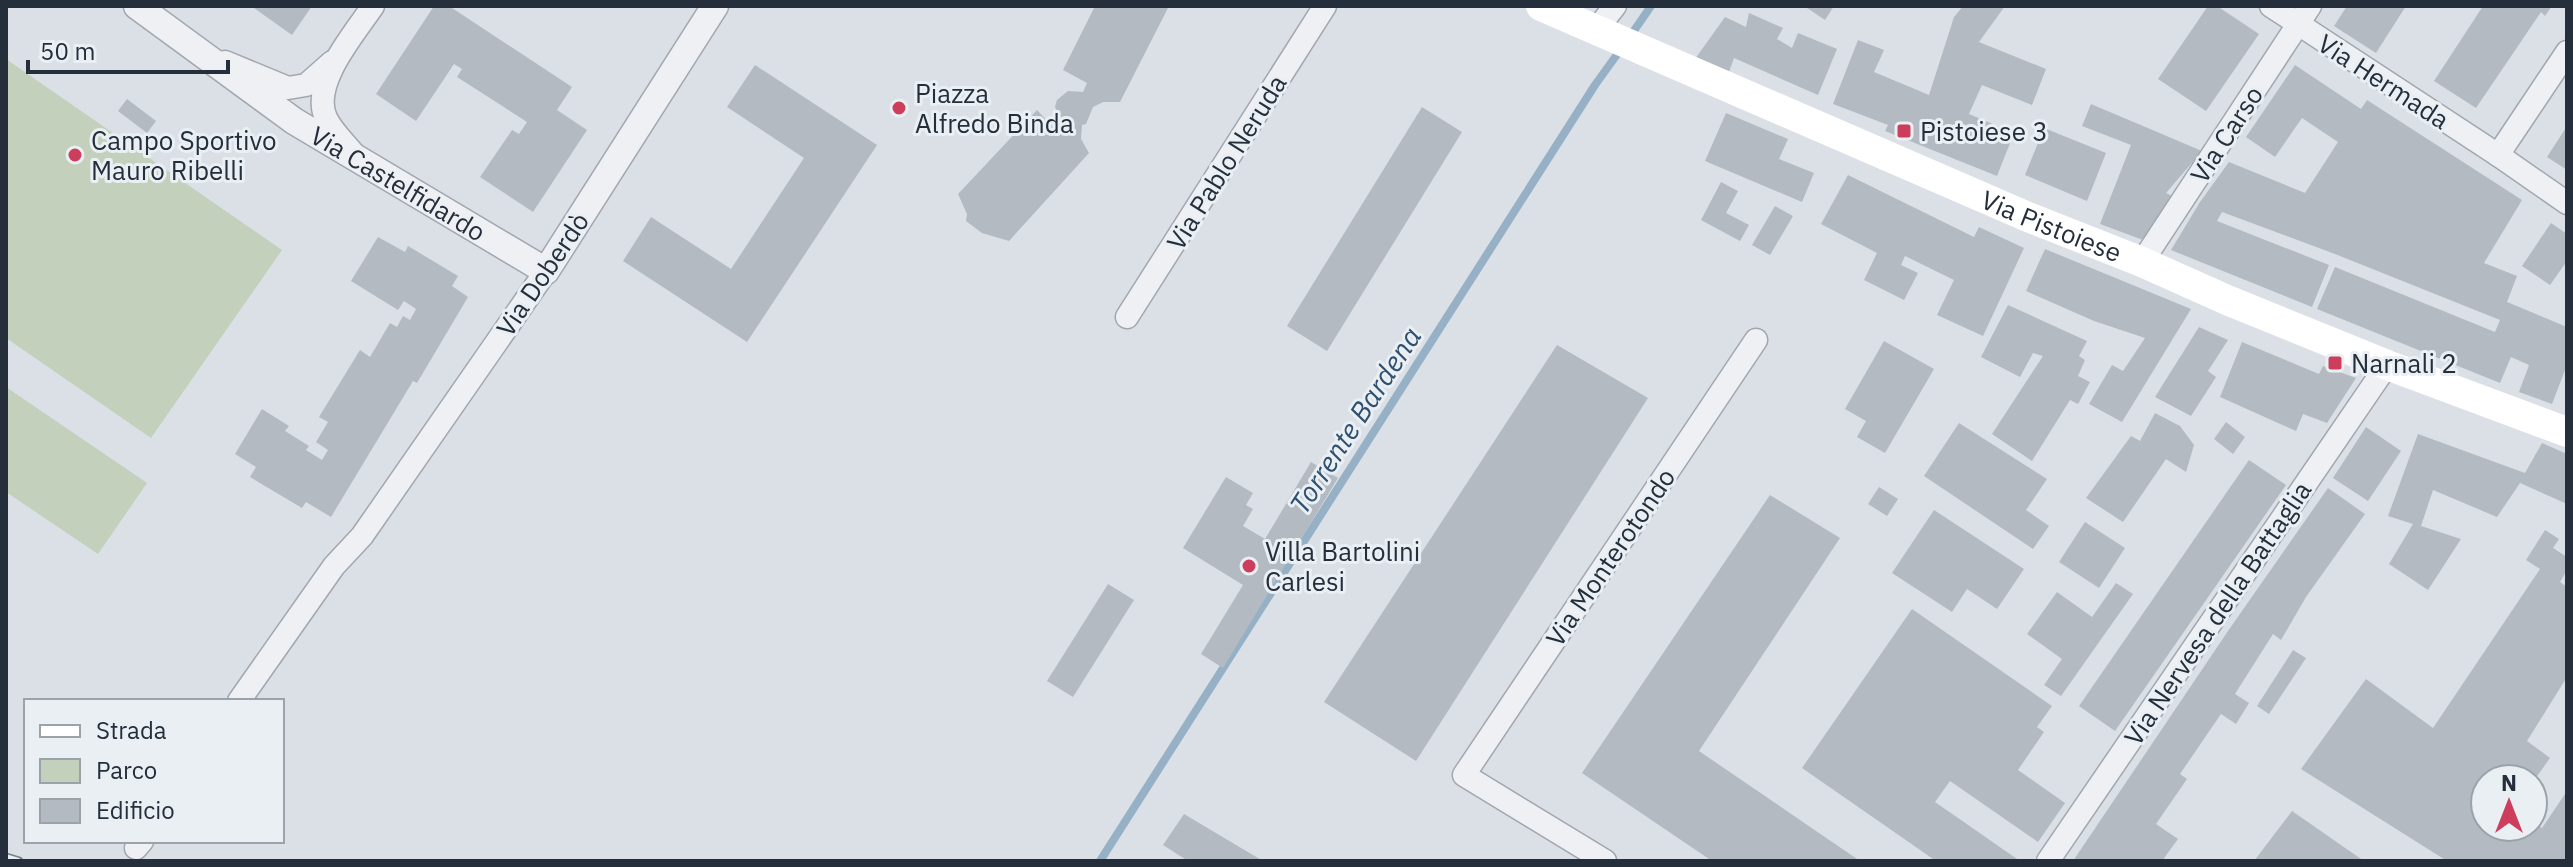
<svg xmlns="http://www.w3.org/2000/svg" width="2573" height="867" viewBox="0 0 2573 867" font-family="'IBM Plex Sans',sans-serif">
  <style>
    .green { fill: #c2d0bc }
    .lines { fill: none; stroke-linecap: round; stroke-linejoin: round }
    .stream { stroke: #96b0c6; stroke-width: 8 }
    .building { fill: #b3bac2 }
    .minor-casing { stroke: #a1a7b0; stroke-width: 25 }
    .tertiary-casing { stroke: #a1a7b0; stroke-width: 29 }
    .minor { stroke: #eef0f4; stroke-width: 22 }
    .tertiary { stroke: #eef0f4; stroke-width: 26 }
    .secondary { stroke: #fff; stroke-width: 30 }
    .rail-casing { stroke: #75808f; stroke-width: 9 }
    .rail { stroke: #eaeff4; stroke-width: 6; stroke-dasharray: 18; stroke-linecap: butt }
    .poi-dot { fill: #cd3e5d; stroke: #eaeff4; stroke-width: 3 }
    .labels { text-anchor: middle; dominant-baseline: central; stroke-width: 6; stroke-linejoin: round; paint-order: stroke }
    .street-label { font-size: 26px; fill: #252f3c; stroke: #eaeff4 }
    .poi-label { font-size: 26px; fill: #252f3c; stroke: #eaeff4; text-anchor: start }
    .water-label { font-size: 28px; font-style: italic; fill: #30506f; stroke: #eaeff4 }
  </style>
  <rect width="100%" height="100%" fill="#dbe0e6"/>
  <g class="green">
    <path d="M6,59L282,250L151,438L6,338Z"/>
    <path d="M6,387L147,483L98,554L6,492Z"/>
  </g>
  <g class="lines">
    <g class="stream">
      <path d="M1629,38L1651,6"/>
      <path d="M1100,861L1595,85L1621,49"/>
    </g>
  </g>
  <g class="building">
    <path d="M251,6H312L292,35Z"/>
    <path d="M434,6H449L572,87L557,110L587,130L533,212L480,177L512,130L519,134L527,122L457,77L462,69L454,64L416,121L376,94Z"/>
    <path d="M1095,6H1169L1120,102H1103L1093,107L1086,124L1082,125L1081,139L1089,153L1009,241L982,233L966,221L967,214L958,194L1037,110L1055,129L1063,121L1055,107L1057,100L1068,91L1083,92L1087,83L1063,70Z"/>
    <path d="M1804,6H1834L1825,20Z"/>
    <path d="M1963,6H2005L1979,42L2046,69L2032,105L1982,85L1969,114L2014,133L1997,176L1885,131L1888,125L1833,104L1858,40L1884,50L1874,72L1929,95L1954,17Z"/>
    <path d="M2208,6H2217L2259,34L2206,111L2158,79Z"/>
    <path d="M2347,6H2406L2376,53L2334,26Z"/>
    <path d="M2483,6H2552L2545,16L2541,12L2476,108L2434,81Z"/>
    <path d="M1749,13L1783,28L1777,39L1792,48L1798,33L1837,49L1818,95L1734,58L1728,75L1695,59L1725,17L1746,27Z"/>
    <path d="M755,65L877,145L747,342L623,261L651,217L731,269L804,158L727,107Z"/>
    <path d="M2295,65L2361,109L2367,100L2522,200L2484,263L2517,276L2507,302L2567,327V365L2552,404L2519,392L2529,365L2511,357L2500,383L2317,309L2335,267L2495,332L2500,320L2335,254L2222,212L2217,221L2329,265L2312,307L2171,250L2200,202L2229,162L2305,193L2338,142L2302,118L2275,157L2246,137Z"/>
    <path d="M127,99L156,121L147,133L118,111Z"/>
    <path d="M2091,104L2202,151L2166,193L2174,197L2143,240L2100,224L2131,145L2082,126Z"/>
    <path d="M1422,107L1462,132L1327,351L1287,326Z"/>
    <path d="M1726,113L1788,139L1779,159L1814,173L1802,202L1705,161Z"/>
    <path d="M2567,126V170L2547,157Z"/>
    <path d="M2044,128L2106,153L2087,201L2025,175Z"/>
    <path d="M1848,175L1974,237L1979,227L2024,248L1983,336L1937,315L1954,280L1905,256L1901,265L1918,273L1904,300L1864,280L1877,253L1821,224Z"/>
    <path d="M1721,182L1738,191L1726,213L1749,225L1740,241L1701,220Z"/>
    <path d="M1775,206L1793,216L1770,255L1752,245Z"/>
    <path d="M2551,223L2567,234V261L2550,285L2522,266Z"/>
    <path d="M378,237L405,252L408,246L458,276L452,286L468,297L417,383L413,381L331,517L306,502L302,508L250,477L256,467L235,454L262,409L289,426L285,431L309,446L306,450L322,460L328,450L316,442L328,422L319,417L360,350L370,357L390,323L397,327L403,316L410,320L416,309L404,301L398,310L351,281Z"/>
    <path d="M2045,249L2191,309L2122,422L2089,404L2112,365L2123,371L2145,338L2094,321L2026,291Z"/>
    <path d="M2008,305L2087,341L2079,356L2085,360L2078,376L2090,382L2078,404L2070,400L2032,461L1992,434L2043,356L2033,353L2020,377L1981,357Z"/>
    <path d="M2199,327L2228,340L2208,371L2216,377L2191,416L2155,397Z"/>
    <path d="M1884,341L1934,369L1885,453L1857,437L1866,421L1845,409Z"/>
    <path d="M2242,342L2319,374L2323,366L2356,378L2327,423L2303,414L2296,431L2220,397Z"/>
    <path d="M1557,345L1648,398L1416,761L1324,702Z"/>
    <path d="M2155,413L2180,426L2194,445L2186,472L2166,459L2123,522L2086,498L2131,436L2140,441Z"/>
    <path d="M2226,422L2245,437L2233,454L2214,439Z"/>
    <path d="M1959,423L2047,479L2026,510L2049,526L2033,549L1924,476Z"/>
    <path d="M2366,427L2401,451L2368,501L2333,478Z"/>
    <path d="M2418,434L2525,473L2542,443L2567,454V504L2520,483L2497,517L2433,490L2421,526L2461,539L2428,590L2389,564L2413,524L2388,516Z"/>
    <path d="M2249,460L2286,485L2115,731L2079,706Z"/>
    <path d="M1311,462L1338,478L1223,668L1201,654L1243,585L1183,548L1226,477L1253,493L1246,505L1253,509L1243,526L1265,539Z"/>
    <path d="M1879,487L1898,499L1887,516L1868,504Z"/>
    <path d="M2328,488L2365,514L2306,597L2281,640L2273,634L2235,694L2249,703L2236,724L2221,714L2180,774L2187,779L2156,824L2178,839L2162,861H2073L2228,631Z"/>
    <path d="M1770,495L1840,538L1699,751L1860,861H1712L1582,773Z"/>
    <path d="M1934,510L2024,569L1997,609L1967,589L1952,612L1892,573Z"/>
    <path d="M2085,522L2125,548L2099,588L2059,562Z"/>
    <path d="M2545,530L2559,539L2553,548L2567,557V570L2560,582L2567,587V677L2527,741L2550,758L2535,779H2485V827H2533V821L2542,828L2567,791V861H2447L2301,769L2366,679L2433,728L2540,569L2526,560Z"/>
    <path d="M2116,583L2133,594L2061,696L2044,685L2062,659L2027,634L2057,592L2092,617Z"/>
    <path d="M1108,584L1134,600L1073,697L1047,681Z"/>
    <path d="M1912,609L2052,706L2037,727L2044,732L2018,770L2065,803L2038,842L1950,781L1935,802L2020,861H1936L1802,768Z"/>
    <path d="M2293,650L2306,658L2269,714L2257,706Z"/>
    <path d="M2292,811L2364,861H2254Z"/>
    <path d="M1184,814L1263,861H1188L1163,845Z"/>
  </g>
  <g class="lines">
    <defs>
      <g id="minor">
        <path d="M2271,6L2498,155L2567,203"/>
        <path d="M1596,30L1615,6"/>
        <path d="M225,62L288,88L306,85L332,62"/>
        <path d="M353,153C344,142 332,131 326,118C310,84 355,33 373,6"/>
        <path d="M2498,155L2567,52"/>
        <path d="M2142,262L2310,6"/>
        <path d="M1127,317L1325,6"/>
        <path d="M239,701L334,566L362,536L546,271"/>
        <path d="M136,848L142,841"/>
        <path d="M1605,861L1464,775L1756,340"/>
        <path d="M2048,861L2387,365"/>
      </g>
      <g id="tertiary">
        <path id="s1" d="M137,6L294,121L546,271L715,6"/>
      </g>
    </defs>
    <use href="#minor" class="minor-casing"/>
    <use href="#tertiary" class="tertiary-casing"/>
    <use href="#minor" class="minor"/>
    <use href="#tertiary" class="tertiary"/>
    <path class="secondary" id="s2" d="M1541,6L2028,217L2142,262L2227,300L2387,365L2567,432"/>
    <defs>
      <path id="rail" d="M6,857L19,861"/>
    </defs>
    <use href="#rail" class="rail-casing"/>
    <use href="#rail" class="rail"/>
  </g>
  <g class="poi-dot">
    <circle cx="899" cy="108" r="8"/>
    <rect x="1896" y="123" width="16" height="16" rx="4"/>
    <circle cx="75" cy="155" r="8"/>
    <rect x="2327" y="355" width="16" height="16" rx="4"/>
    <circle cx="1249" cy="566" r="8"/>
  </g>
  <g class="labels">
    <g class="street-label">
      <text transform="translate(2384 81) rotate(33)">Via Hermada</text>
      <text transform="translate(2226 134) rotate(-57)">Via Carso</text>
      <text transform="translate(1226 162) rotate(-58)">Via Pablo Neruda</text>
      <text stroke="none"><textPath href="#s1" startOffset="316">Via Castelfidardo</textPath></text>
      <text stroke="none"><textPath href="#s2" startOffset="556">Via Pistoiese</textPath></text>
      <text transform="translate(542 274) rotate(-56)">Via Doberdò</text>
      <text transform="translate(1610 557) rotate(-56)">Via Monterotondo</text>
      <text transform="translate(2217 613) rotate(-56)">Via Nervesa della Battaglia</text>
    </g>
    <g class="poi-label">
      <text x="915" y="93">Piazza<tspan x="915" dy="30">Alfredo Binda</tspan></text>
      <text x="1920" y="131">Pistoiese 3</text>
      <text x="91" y="140">Campo Sportivo<tspan x="91" dy="30">Mauro Ribelli</tspan></text>
      <text x="2351" y="363">Narnali 2</text>
      <text x="1265" y="551">Villa Bartolini<tspan x="1265" dy="30">Carlesi</tspan></text>
    </g>
    <g class="water-label">
      <text transform="translate(1355 420) rotate(-57)">Torrente Bardena</text>
    </g>
  </g>
  <rect width="2573" height="867" fill="none" stroke="#252f3c" stroke-width="16"/>
  <rect x="24" y="699" width="260" height="144" fill="#eaeff4" stroke="#9ba2aa" stroke-width="2"/>
  <rect x="40" y="725" width="40" height="12" fill="#ffffff" stroke="#9ba2aa" stroke-width="2"/>
  <text x="96" y="739" font-size="24" fill="#252f3c">Strada</text>
  <rect x="40" y="759" width="40" height="24" fill="#c2d0bc" stroke="#9ba2aa" stroke-width="2"/>
  <text x="96" y="779" font-size="24" fill="#252f3c">Parco</text>
  <rect x="40" y="799" width="40" height="24" fill="#b3bac2" stroke="#9ba2aa" stroke-width="2"/>
  <text x="96" y="819" font-size="24" fill="#252f3c">Edificio</text>
  <g transform="translate(2509 803)"><circle r="38" fill="#eaeff4" stroke="#9ba2aa" stroke-width="2"/>
  <path d="M0-6L14 30L0 20L-14 30Z" fill="#cd3e5d"/>
  <text y="-12" font-size="22" font-weight="bold" text-anchor="middle" fill="#252f3c">N</text>
  </g>
  <path d="M28 60v12h200v-12" fill="none" stroke="#252f3c" stroke-width="4"/>
  <text x="40" y="60" font-size="24" fill="#252f3c" stroke="#eaeff4" stroke-width="6" paint-order="stroke">50 m</text>
</svg>
